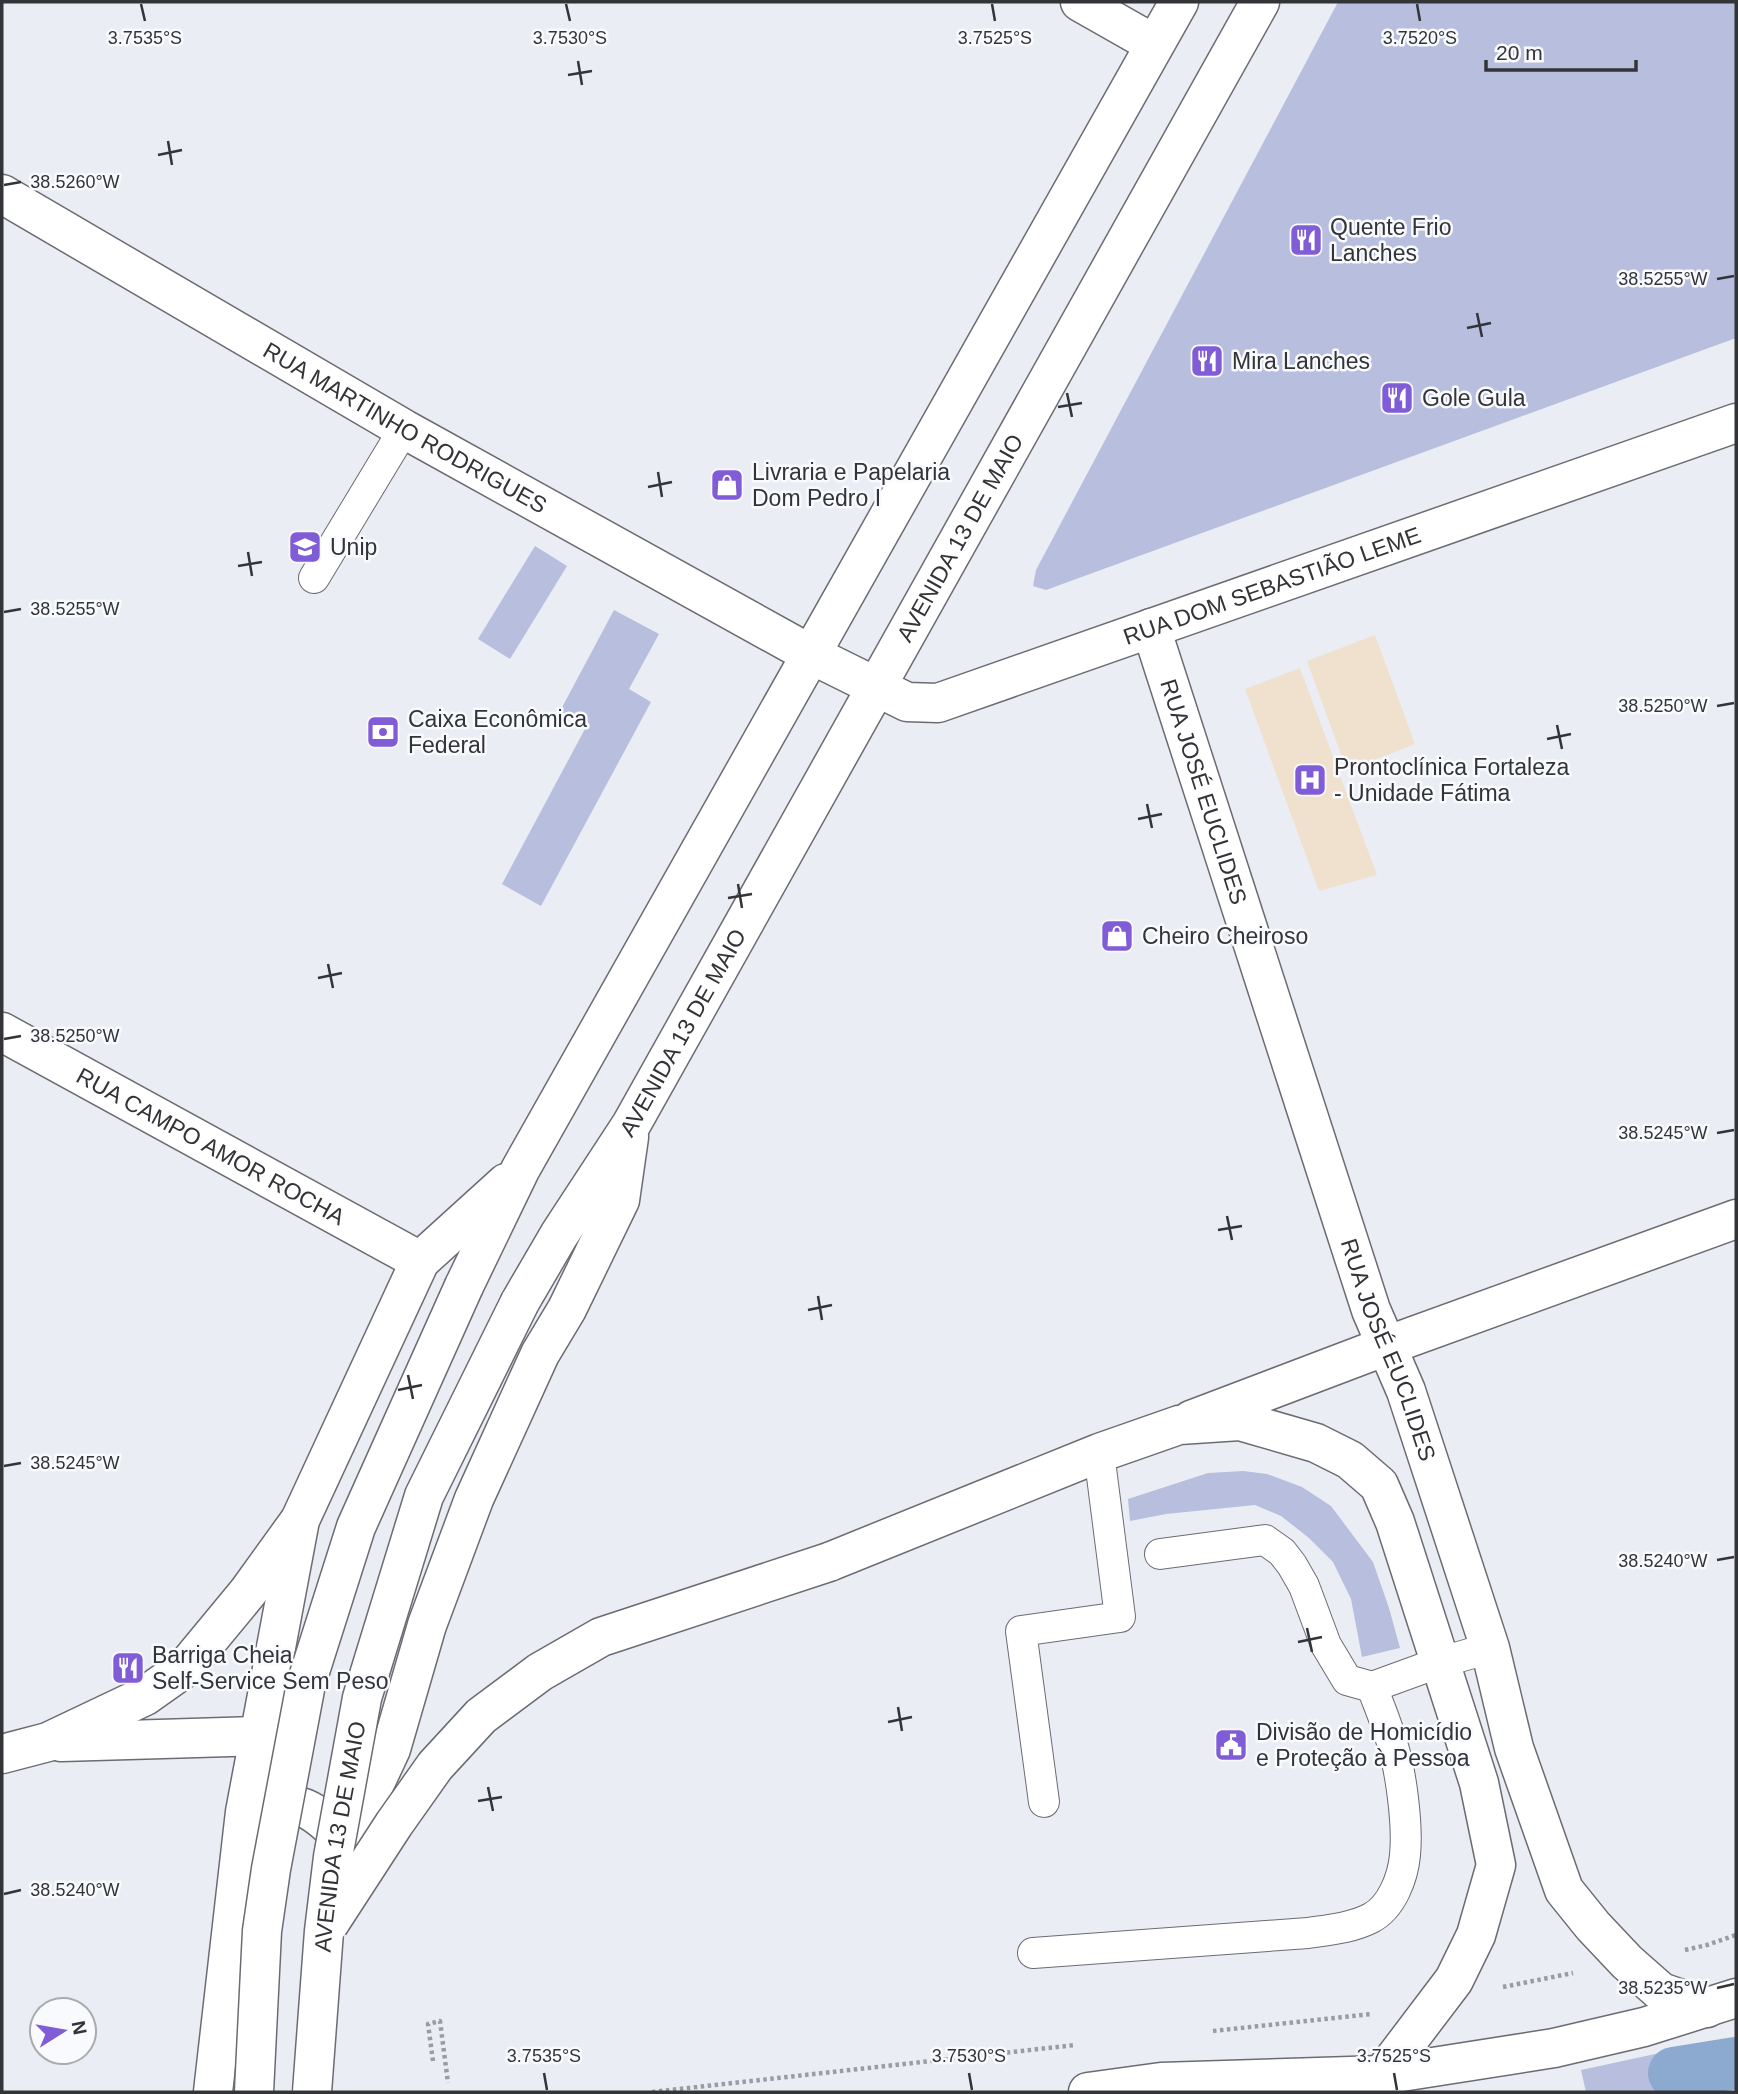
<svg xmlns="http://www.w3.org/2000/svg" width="1738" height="2094" viewBox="0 0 1738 2094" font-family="Helvetica,sans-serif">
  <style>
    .medical { fill: #efe1ce }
    .green { fill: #b8bedd }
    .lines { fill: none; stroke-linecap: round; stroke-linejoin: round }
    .canal { stroke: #8caacf; stroke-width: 52 }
    .service-casing { stroke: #6b6c73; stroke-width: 32 }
    .minor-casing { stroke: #6b6c73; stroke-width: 41 }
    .primary-casing { stroke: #6b6c73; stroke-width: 41 }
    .path { stroke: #9a9ca1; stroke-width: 4.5; stroke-dasharray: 3.5 3.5; stroke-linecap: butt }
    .service { stroke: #fff; stroke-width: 30 }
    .minor { stroke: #fff; stroke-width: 38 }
    .primary { stroke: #fff; stroke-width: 38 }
    .primary-bridge-casing { stroke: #6b6c73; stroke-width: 41; stroke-linecap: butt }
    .primary-bridge { stroke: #fff; stroke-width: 38 }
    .ticks { fill: none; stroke: #333437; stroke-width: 2.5 }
    .labels { text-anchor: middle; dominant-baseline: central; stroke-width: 5; stroke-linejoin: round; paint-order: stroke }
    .poi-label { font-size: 23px; fill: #333437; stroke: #f9fafe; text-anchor: start }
    .street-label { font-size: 23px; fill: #333437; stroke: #f9fafe }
    .ticks-label { font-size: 18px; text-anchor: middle; fill: #333437; stroke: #f9fafe; stroke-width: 5; stroke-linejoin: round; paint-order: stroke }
  </style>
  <rect width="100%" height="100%" fill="#ebedf4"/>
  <g class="medical">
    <path d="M1375,635L1415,744L1347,771L1307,661Z"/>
    <path d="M1300,668L1377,875L1319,891L1245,689Z"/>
  </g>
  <g class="green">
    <path d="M1338,2H1736V338L1046,590L1033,586L1036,570Z"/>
    <path d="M535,546L567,566L510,659L478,639Z"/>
    <path d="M614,610L659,634L629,689L651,702L541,906L502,884L586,727L559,713Z"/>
    <path d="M1243,1471L1267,1474L1302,1487L1331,1506L1373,1562L1389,1608L1400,1648L1362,1657L1351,1599L1333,1562L1309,1538L1281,1516L1255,1505L1166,1514L1130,1521L1128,1499L1208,1473Z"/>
    <path d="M1669,2051L1679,2092H1586L1581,2070Z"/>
  </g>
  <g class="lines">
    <path class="canal" d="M1674,2073L1736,2063"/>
    <defs>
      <g id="service">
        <path d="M314,578L404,429"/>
        <path d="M1160,1554L1265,1540L1282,1552L1292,1565L1304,1586L1326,1645L1347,1680L1372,1687L1438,1663L1490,1648"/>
        <path d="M1044,1802L1021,1631L1120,1617L1099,1453"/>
        <path d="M1033,1953L1308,1933C1328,1930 1352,1928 1371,1918C1392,1907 1403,1877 1405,1855C1408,1825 1401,1771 1392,1743C1387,1724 1379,1706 1372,1687"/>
      </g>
      <g id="minor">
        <path d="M1080,2L1154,44"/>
        <path id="s1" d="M2,194L404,429L810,654L907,702L938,703L1736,423"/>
        <path id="s2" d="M1151,628L1371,1310L1406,1391L1490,1648L1514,1748L1564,1890L1593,1926L1627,1962L1661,1992L1707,2008"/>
        <path id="s3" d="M2,1032L420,1261"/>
        <path d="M1191,1420L1386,1346L1736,1219"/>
        <path d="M61,1742L260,1736"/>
        <path d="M2,1754L48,1742L145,1696L186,1667L248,1592L300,1520"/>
      </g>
      <g id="primary">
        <path d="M464,1286L520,1170L1179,2"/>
        <path id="s4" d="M520,1302L559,1235L631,1125L1260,2"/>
        <path d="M829,1562L1099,1453L1179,1425L1240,1421L1316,1443L1350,1460L1379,1485L1395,1522L1479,1783L1496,1865L1476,1935L1454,1980L1382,2075"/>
        <path d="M251,1811C302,1793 317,1813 351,1847"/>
        <path d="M345,1867L362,1811L391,1749L427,1625L474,1499L540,1354L567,1309L620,1200L629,1137"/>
        <path d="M213,2092L245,1812L300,1520L420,1261L506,1183"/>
        <path d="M1088,2092L1161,2082L1382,2075L1554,2048L1644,2027L1736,1998"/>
      </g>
    </defs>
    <use href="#service" class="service-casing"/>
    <use href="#minor" class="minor-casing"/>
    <use href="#primary" class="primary-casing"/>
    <g class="path">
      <path d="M1685,1950L1707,1945L1736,1935"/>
      <path d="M1503,1987L1573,1973"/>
      <path d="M1213,2031L1371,2014"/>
      <path d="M433,2061L428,2024L440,2021L448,2083"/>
      <path d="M652,2092L1075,2045"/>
    </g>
    <use href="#service" class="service"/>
    <use href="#minor" class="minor"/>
    <use href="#primary" class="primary"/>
    <defs>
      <g id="primary-bridge">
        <path d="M329,1924L394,1824L435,1766L481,1716L540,1672L601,1637L829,1562"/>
        <path d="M254,2092L262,1931L271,1869L306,1684L356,1527L464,1286"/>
        <path id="s5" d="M312,2092L324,1931L333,1857L362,1698L424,1496L520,1302"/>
      </g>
    </defs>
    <use href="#primary-bridge" class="primary-bridge-casing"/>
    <use href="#primary-bridge" class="primary-bridge"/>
  </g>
  <path class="ticks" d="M141,4L145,21M566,4L570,21M992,4L995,21M1417,4L1420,21M578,61L582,85M568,75L592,71M168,141L172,165M158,155L182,150M4,185L21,182M1717,279L1734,276M1477,313L1482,337M1467,328L1491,323M1067,393L1072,417M1058,407L1082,403M658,472L662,497M648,487L672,482M248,552L252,576M238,566L262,562M4,612L21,609M1717,706L1734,703M1557,725L1562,749M1547,739L1571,734M1147,804L1152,828M1138,819L1162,814M738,884L742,908M728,898L752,894M328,964L333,988M318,978L342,973M4,1039L21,1036M1717,1133L1734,1130M1227,1216L1232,1240M1218,1230L1242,1226M818,1296L822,1320M808,1310L832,1305M408,1375L413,1399M398,1390L422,1385M4,1466L21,1463M1717,1560L1734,1557M1307,1628L1312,1652M1298,1642L1322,1637M898,1707L902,1731M888,1722L912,1717M488,1787L493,1811M478,1801L502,1797M4,1894L21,1890M1717,1988L1734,1984M544,2073L547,2090M969,2073L972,2090M1394,2073L1397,2090"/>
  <defs>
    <symbol id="restaurant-square" viewBox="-11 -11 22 22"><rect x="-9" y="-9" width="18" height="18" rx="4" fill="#805cd6" stroke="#f9fafe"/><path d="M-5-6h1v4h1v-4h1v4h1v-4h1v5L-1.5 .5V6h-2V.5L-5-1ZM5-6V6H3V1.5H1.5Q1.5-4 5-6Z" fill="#fff"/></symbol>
    <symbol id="shop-square" viewBox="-11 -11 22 22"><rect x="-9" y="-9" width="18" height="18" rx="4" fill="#805cd6" stroke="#f9fafe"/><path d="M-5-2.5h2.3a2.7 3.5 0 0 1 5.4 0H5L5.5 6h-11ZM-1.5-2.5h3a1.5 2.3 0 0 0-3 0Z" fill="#fff"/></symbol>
    <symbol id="university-square" viewBox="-11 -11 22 22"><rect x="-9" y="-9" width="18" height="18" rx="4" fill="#805cd6" stroke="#f9fafe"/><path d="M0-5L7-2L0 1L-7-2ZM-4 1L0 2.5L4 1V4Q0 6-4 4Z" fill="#fff"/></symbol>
    <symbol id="bank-square" viewBox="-11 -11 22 22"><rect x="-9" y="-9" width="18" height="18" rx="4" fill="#805cd6" stroke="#f9fafe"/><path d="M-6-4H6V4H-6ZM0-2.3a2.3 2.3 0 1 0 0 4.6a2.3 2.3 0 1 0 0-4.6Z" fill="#fff"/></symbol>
    <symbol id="hospital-square" viewBox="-11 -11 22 22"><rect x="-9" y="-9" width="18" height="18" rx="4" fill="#805cd6" stroke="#f9fafe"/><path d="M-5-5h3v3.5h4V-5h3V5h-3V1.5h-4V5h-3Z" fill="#fff"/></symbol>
    <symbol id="civic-square" viewBox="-11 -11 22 22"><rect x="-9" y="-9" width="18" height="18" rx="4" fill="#805cd6" stroke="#f9fafe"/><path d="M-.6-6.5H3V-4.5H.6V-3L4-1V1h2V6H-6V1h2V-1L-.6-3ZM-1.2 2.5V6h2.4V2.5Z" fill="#fff"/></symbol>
  </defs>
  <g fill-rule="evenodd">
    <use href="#restaurant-square" x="1287" y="221" width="38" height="38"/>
    <use href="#restaurant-square" x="1188" y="342" width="38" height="38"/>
    <use href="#restaurant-square" x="1378" y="379" width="38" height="38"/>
    <use href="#shop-square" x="708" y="466" width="38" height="38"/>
    <use href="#university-square" x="286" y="528" width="38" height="38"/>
    <use href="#bank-square" x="364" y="713" width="38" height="38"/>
    <use href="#hospital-square" x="1291" y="761" width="38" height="38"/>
    <use href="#shop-square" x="1098" y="917" width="38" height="38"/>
    <use href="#restaurant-square" x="109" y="1649" width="38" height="38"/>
    <use href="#civic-square" x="1212" y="1726" width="38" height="38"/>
  </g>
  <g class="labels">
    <g class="poi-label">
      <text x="1330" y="227">Quente Frio<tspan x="1330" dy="26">Lanches</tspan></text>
      <text x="1232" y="361">Mira Lanches</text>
      <text x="1422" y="398">Gole Gula</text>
      <text x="752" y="472">Livraria e Papelaria<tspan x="752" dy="26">Dom Pedro I</tspan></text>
      <text x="330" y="547">Unip</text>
      <text x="408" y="719">Caixa Econômica<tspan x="408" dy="26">Federal</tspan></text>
      <text x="1334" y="767">Prontoclínica Fortaleza<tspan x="1334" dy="26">- Unidade Fátima</tspan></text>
      <text x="1142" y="936">Cheiro Cheiroso</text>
      <text x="152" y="1655">Barriga Cheia<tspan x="152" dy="26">Self-Service Sem Peso</tspan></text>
      <text x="1256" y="1732">Divisão de Homicídio<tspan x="1256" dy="26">e Proteção à Pessoa</tspan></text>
    </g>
    <g class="street-label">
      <text stroke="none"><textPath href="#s1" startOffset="466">RUA MARTINHO RODRIGUES</textPath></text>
      <text stroke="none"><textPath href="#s4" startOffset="882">AVENIDA 13 DE MAIO</textPath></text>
      <text stroke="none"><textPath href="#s1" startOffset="1423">RUA DOM SEBASTIÃO LEME</textPath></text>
      <text stroke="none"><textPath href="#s2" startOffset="172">RUA JOSÉ EUCLIDES</textPath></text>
      <text stroke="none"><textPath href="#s4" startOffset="315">AVENIDA 13 DE MAIO</textPath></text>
      <text stroke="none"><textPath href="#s3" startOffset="238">RUA CAMPO AMOR ROCHA</textPath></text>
      <text stroke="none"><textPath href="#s2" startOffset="760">RUA JOSÉ EUCLIDES</textPath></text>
      <text stroke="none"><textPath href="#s5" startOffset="257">AVENIDA 13 DE MAIO</textPath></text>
    </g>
  </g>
  <g class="ticks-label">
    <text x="145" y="44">3.7535°S</text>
    <text x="570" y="44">3.7530°S</text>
    <text x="995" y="44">3.7525°S</text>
    <text x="1420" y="44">3.7520°S</text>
    <text x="75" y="188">38.5260°W</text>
    <text x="1663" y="285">38.5255°W</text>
    <text x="75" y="615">38.5255°W</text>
    <text x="1663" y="712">38.5250°W</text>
    <text x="75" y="1042">38.5250°W</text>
    <text x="1663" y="1139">38.5245°W</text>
    <text x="75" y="1469">38.5245°W</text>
    <text x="1663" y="1567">38.5240°W</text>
    <text x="75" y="1896">38.5240°W</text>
    <text x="1663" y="1994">38.5235°W</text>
    <text x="544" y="2062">3.7535°S</text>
    <text x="969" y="2062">3.7530°S</text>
    <text x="1394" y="2062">3.7525°S</text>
  </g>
  <rect width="1738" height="2094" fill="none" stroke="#333437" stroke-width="7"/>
  <g transform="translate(63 2031) rotate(79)"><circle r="33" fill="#f9fafe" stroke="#aaabae" stroke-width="2"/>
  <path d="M0-5L12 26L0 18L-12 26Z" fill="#805cd6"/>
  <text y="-10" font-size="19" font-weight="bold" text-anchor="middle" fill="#333437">N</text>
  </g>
  <path d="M1486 60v10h150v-10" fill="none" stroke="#333437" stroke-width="3.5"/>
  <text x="1496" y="60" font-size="21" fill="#333437" stroke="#f9fafe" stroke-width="5" paint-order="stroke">20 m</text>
</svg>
